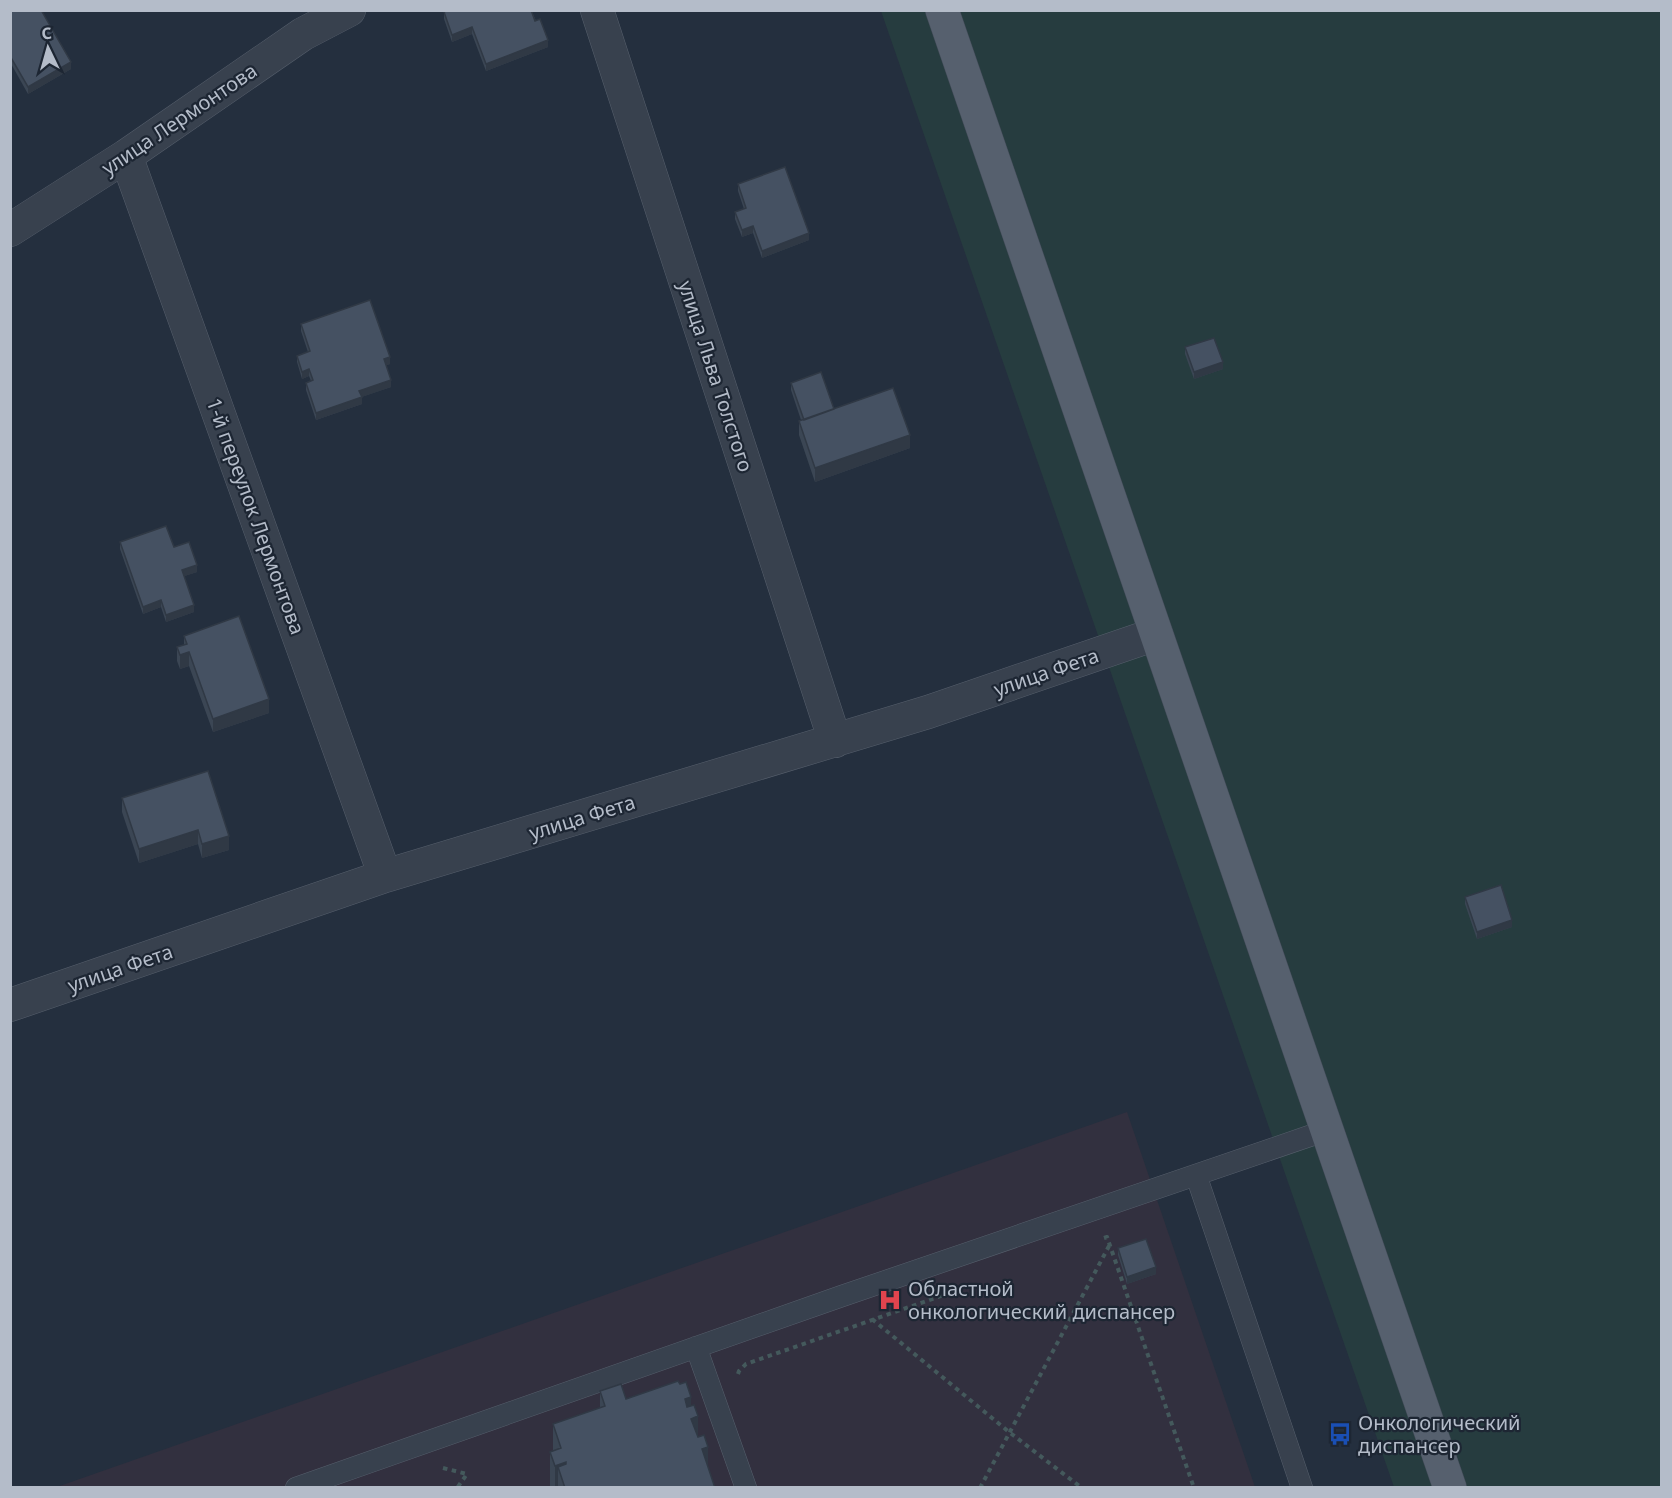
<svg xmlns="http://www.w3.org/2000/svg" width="1672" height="1498" font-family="'Noto Sans',sans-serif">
  <rect width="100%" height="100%" fill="#242f3e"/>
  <path fill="#32303f" d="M1127 1112 1255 1487 54 1488Z"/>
  <path fill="#263c3f" d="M881 11H1661V1487H1394Z"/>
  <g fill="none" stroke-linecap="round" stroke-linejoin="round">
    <g stroke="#565f6c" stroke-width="22">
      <path id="lane" d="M1196 1175 1302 1488
        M696 1347 746 1488
        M296 1488 842 1296 1327 1130"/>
    </g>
    <g stroke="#565f6c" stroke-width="34">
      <path id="street" d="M597 10 835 741
        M126 156 385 876
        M10 230 126 156 303 34 349 10
        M10 1005 385 876 928 712 1156 634"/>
    </g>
    <g stroke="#414a57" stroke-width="34">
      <path id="primary" d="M942 10 1450 1488"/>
    </g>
    <path stroke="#44595c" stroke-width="4" stroke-dasharray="4.5 4.5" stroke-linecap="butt" d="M1104 1238 1107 1237 1194 1488
      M872 1319 1009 1432 1082 1488
      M738 1374 739 1371 746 1364 958 1290
      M443 1468 467 1474 457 1488
      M980 1488 1109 1246"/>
    <use href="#lane" stroke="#38414e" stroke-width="21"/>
    <use href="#street" stroke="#38414e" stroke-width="33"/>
    <use href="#primary" stroke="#56606e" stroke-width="33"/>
  </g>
  <path fill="#3b4654" d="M10 10 71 69 28 94 10 62Z
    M535 10 532 12 548 47 486 71 472 34 452 42 444 19V12Z
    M738 184 809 240 762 258 753 233 742 237 735 219V212L744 209 738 191Z
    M301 324 390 364 386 365 391 387 361 397 362 404 316 420 306 390V383L311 381 309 376 302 379 297 362V356L308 352 301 331Z
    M1185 347 1223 369 1194 379 1185 354Z
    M791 383 834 409 910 448 815 482 799 435V421L801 420 791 390Z
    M120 542 174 547 197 572 184 576 194 612 166 622 161 607 143 614 120 549Z
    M184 636 269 713 213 732 189 666 180 669 177 661V647L184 645Z
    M208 771 229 850 202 858 198 844 139 863 122 812V798Z
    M1465 897 1512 927 1477 939 1465 904Z
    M1118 1248 1156 1274 1127 1284 1118 1255Z
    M600 1391 626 1399 691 1406 698 1437 715 1488H550V1452L553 1451V1424L600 1408Z"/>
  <path fill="#303945" d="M472 27V34L452 42V35Z
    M548 40V47L486 71V64Z
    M71 62V69L28 94V87Z
    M753 226V233L742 237V230Z
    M809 233V240L762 258V251Z
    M390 357V364L384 366V359Z
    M1223 362V369L1194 379V372Z
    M309 369V376L302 379V372Z
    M391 380V387L359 398V391Z
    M362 397V404L316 420V413Z
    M910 435V448L815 482V468Z
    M197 565V572L182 577V570Z
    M161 600V607L143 614V607Z
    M194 605V612L166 622V615Z
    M189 652V666L180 669V655Z
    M269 699V713L213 732V719Z
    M198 830V844L139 863V849Z
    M229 836V850L202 858V844Z
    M1512 920V927L1477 939V932Z
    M1156 1267V1274L1127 1284V1277Z
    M691 1397V1445L685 1399Z
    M698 1416V1464L691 1419Z
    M708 1447V1488L702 1449Z
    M566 1462V1488L558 1467V1488H555V1466Z"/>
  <path fill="#455162" stroke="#303945" stroke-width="1.5" d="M10 10H41L71 62 28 87 10 56Z
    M448 10H531L535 21 540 19 548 40 486 64 472 27 452 35 444 12Z
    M785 167 809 233 762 251 753 226 742 230 735 212 746 208 738 184Z
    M370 300 390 357 384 359 391 380 359 391 362 397 316 413 306 383 313 380 309 369 302 372 297 356 310 351 301 324Z
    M1214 338 1223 362 1194 372 1185 347Z
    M821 372 834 409 804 420 791 383Z
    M893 388 910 435 815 468 799 421Z
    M166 526 174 547 189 542 197 565 182 570 194 605 166 615 161 600 143 607 120 542Z
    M239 616 269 699 213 719 189 652 180 655 177 647 187 644 184 636Z
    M208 771 229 836 202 844 198 830 139 849 122 798Z
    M1501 885 1512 920 1477 932 1465 897Z
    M1146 1239 1156 1267 1127 1277 1118 1248Z
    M678 1381 680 1384 686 1382 691 1397 685 1399 687 1407 694 1405 698 1416 691 1419 698 1437 704 1435 708 1447 702 1449 715 1488H565L558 1467 566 1464V1462L555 1466 550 1452 561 1448 553 1424 605 1406 600 1391 621 1384 626 1399Z"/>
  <defs>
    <g id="hospital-bare" transform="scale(1.8)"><path d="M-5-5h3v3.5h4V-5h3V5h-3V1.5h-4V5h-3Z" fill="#e0444e" stroke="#1d2633" stroke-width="2.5" paint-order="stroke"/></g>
    <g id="bus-bare" transform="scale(1.8)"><path d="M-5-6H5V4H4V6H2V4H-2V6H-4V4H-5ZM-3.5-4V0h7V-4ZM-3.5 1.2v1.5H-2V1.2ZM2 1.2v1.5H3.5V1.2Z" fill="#1a4fb4" stroke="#1d2633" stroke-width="2.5" paint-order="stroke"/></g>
  </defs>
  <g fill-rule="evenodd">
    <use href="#hospital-bare" x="890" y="1300"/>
    <use href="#bus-bare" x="1340" y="1434"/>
  </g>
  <g text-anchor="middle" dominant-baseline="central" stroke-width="4.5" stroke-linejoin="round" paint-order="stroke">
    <g font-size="20" fill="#b4bcc9" stroke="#1d2633">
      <text transform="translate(179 119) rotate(-34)">улица Лермонтова</text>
      <text transform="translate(716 376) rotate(72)">улица Льва Толстого</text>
      <text transform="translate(256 516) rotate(70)">1-й переулок Лермонтова</text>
      <text transform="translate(1046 672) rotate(-19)">улица Фета</text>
      <text transform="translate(582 817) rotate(-17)">улица Фета</text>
      <text transform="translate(120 968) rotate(-19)">улица Фета</text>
    </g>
    <g font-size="20" fill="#b4bcc9" stroke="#1d2633" text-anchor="start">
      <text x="908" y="1288">Областной<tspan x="908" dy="23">онкологический диспансер</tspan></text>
      <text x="1358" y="1422">Онкологический<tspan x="1358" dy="23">диспансер</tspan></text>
    </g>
  </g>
  <rect width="1672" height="1498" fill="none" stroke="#b4bcc9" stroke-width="24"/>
  <g transform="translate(48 48) rotate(355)" stroke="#1d2633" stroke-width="4.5" paint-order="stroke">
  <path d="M0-4.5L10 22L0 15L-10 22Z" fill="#b4bcc9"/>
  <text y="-9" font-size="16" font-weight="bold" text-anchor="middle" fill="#b4bcc9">С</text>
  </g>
</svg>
